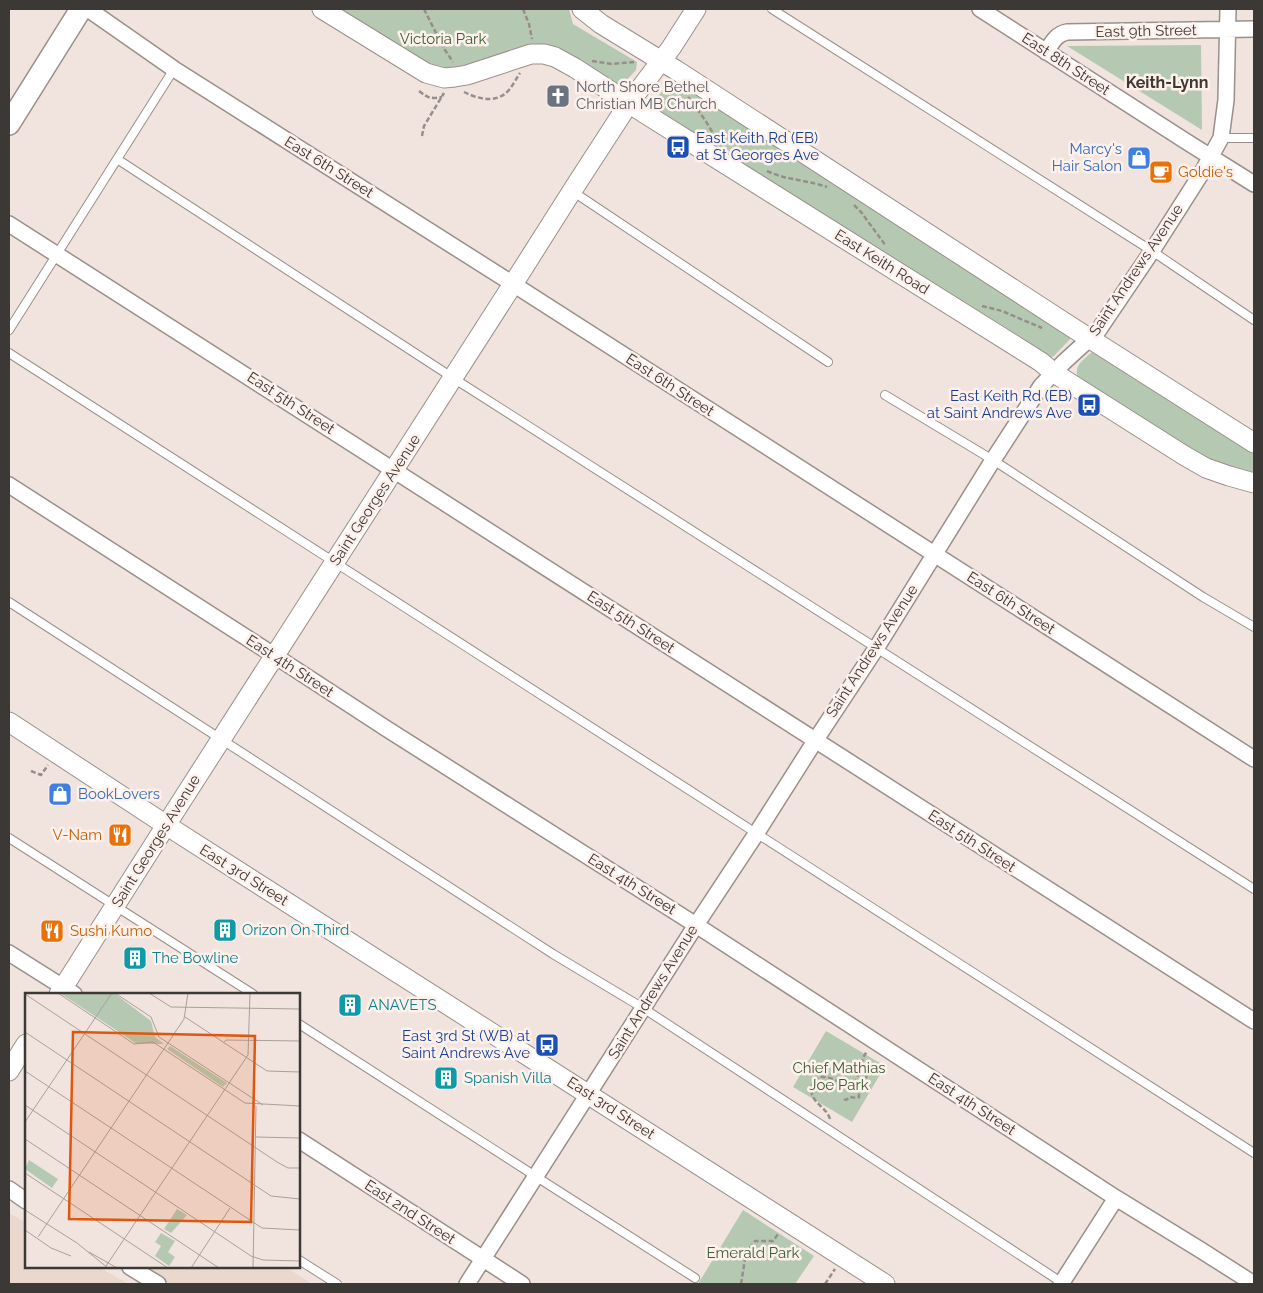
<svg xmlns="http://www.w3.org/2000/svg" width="1263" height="1293" font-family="Raleway,sans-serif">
  <rect width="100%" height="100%" fill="#f1e4df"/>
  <path fill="#ead7ce" d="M9 1213 26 1223V1267H99L128 1284H9Z
    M146 1267H286L312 1284H136Z"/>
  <path fill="#b5c9b2" d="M337 9H569L573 24 637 62 636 70 624 83H620L613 86 562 54 496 60 446 71 429 68Z
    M1201 45 1202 130 1067 46Z
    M677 80 1075 334 1054 356 1048 358 656 111 659 108 656 104C657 97 663 86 671 88Z
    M1092 352H1100L1254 450V477L1213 464 1078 381C1074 365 1080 363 1092 352Z
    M826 1031 885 1066 852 1122 793 1087Z
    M743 1210 814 1256 795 1284H698Z"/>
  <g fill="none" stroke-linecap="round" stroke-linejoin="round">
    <g stroke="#9a8f8a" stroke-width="10">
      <path id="service" d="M772 9 1152 251 1254 320
        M1221 138H1254
        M117 159 464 385 1254 889
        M572 191 828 362
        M9 330 174 69
        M9 353 1254 1153
        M885 395 993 460 1203 597 1254 627
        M9 602 553 954 643 1008 1064 1284
        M9 838 253 994
        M299 1024 546 1183 695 1278
        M299 1260 337 1284"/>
    </g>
    <g stroke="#9a8f8a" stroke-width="18">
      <path id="minor" d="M88 9 174 69 513 284 1254 759
        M980 9 1187 142 1254 184
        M1046 52C1052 43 1056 34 1067 32L1254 29
        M9 224 1254 1021
        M9 485 275 656 387 729 696 925 1116 1198 1199 1249 1254 1284
        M9 953 74 994
        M299 1140 522 1284
        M9 1189 26 1201
        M130 1267 158 1284
        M467 1284 696 925 756 834 815 741 877 647 993 460 1041 386 1064 362 1098 331 1152 251 1201 174 1221 138 1226 100 1228 9
        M1061 1284 1116 1198"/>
    </g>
    <g stroke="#9a8f8a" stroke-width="21">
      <path id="tertiary" d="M322 9 426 73 444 78 455 77 467 75 531 54H544L555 57 575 68 644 113 1041 362 1054 373 1185 456 1206 468 1229 476 1254 483
        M582 9 601 24 676 70 1070 326 1254 443
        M9 722 166 825 885 1284
        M59 994 177 808 522 270 572 191 629 103 671 48 696 9
        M9 1071 26 1044"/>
    </g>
    <g stroke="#9a8f8a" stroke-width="24">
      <path id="secondary" d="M9 124 81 9"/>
    </g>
    <path stroke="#978e8b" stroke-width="2.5" stroke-dasharray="5 2.5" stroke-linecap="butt" d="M424 9 443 47 453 62
      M523 9 529 24 532 39
      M592 61 612 64 634 62
      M419 91C428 98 430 99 442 97
      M464 92C478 99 497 104 509 90 513 85 516 79 520 73
      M688 97 705 120 716 138 723 142
      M422 136 424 126 444 93
      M767 171C786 180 807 180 827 187
      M854 205 861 212 886 246
      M982 306 1002 311 1042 328
      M31 771 41 775 48 765
      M844 1099 846 1100 850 1097 856 1098 859 1097V1093L856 1081 859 1072 858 1071 855 1070
      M830 1119C827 1109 817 1105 813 1097 811 1093 811 1089 812 1085 819 1067 841 1084 851 1088 859 1089 868 1084 866 1074 866 1070 862 1067 862 1062 862 1058 865 1055 867 1051
      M741 1284 746 1253 755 1241H773L778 1234
      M825 1284 835 1269"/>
    <use href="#service" stroke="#fff" stroke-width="8"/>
    <use href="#minor" stroke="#fff" stroke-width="15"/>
    <use href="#tertiary" stroke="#fff" stroke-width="19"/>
    <use href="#secondary" stroke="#fff" stroke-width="21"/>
  </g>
  <defs>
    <g id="church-square" transform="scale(1.25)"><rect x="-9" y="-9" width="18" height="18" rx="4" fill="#6b7280" stroke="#fef1ec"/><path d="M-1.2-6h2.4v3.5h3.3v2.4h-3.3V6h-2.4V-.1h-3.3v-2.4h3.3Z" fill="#fff"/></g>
    <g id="bus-square" transform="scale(1.25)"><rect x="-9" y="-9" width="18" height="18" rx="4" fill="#1a4fb4" stroke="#fef1ec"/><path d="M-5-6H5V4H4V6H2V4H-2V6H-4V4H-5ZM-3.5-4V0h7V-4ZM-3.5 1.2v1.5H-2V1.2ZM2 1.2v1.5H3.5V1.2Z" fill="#fff"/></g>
    <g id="shop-square" transform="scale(1.25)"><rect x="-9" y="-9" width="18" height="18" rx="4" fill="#3f7fe0" stroke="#fef1ec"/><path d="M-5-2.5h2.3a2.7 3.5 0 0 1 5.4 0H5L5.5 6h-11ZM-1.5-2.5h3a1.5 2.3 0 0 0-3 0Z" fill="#fff"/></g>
    <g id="cafe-square" transform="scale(1.25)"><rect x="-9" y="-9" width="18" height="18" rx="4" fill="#e8710a" stroke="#fef1ec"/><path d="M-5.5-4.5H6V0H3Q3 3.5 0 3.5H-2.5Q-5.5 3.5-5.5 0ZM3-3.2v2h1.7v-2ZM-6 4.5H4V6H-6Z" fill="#fff"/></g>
    <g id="restaurant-square" transform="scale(1.25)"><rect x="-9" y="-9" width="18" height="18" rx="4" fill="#e8710a" stroke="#fef1ec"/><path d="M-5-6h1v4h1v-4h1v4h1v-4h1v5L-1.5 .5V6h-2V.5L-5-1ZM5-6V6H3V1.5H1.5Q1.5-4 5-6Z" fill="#fff"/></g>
    <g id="building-square" transform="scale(1.25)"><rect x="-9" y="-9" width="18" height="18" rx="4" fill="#0f9aa8" stroke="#fef1ec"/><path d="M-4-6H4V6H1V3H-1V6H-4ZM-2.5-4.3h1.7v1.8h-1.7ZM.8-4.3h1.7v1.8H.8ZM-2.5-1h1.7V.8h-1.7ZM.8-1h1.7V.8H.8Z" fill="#fff"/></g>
  </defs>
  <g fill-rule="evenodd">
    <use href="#church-square" x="558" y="96"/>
    <use href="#bus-square" x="678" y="147"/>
    <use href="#shop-square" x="1139" y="158"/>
    <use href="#cafe-square" x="1161" y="172"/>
    <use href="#bus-square" x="1089" y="405"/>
    <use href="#shop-square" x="60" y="794"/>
    <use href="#restaurant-square" x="120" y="835"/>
    <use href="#building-square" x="225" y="930"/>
    <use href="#restaurant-square" x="52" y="931"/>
    <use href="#building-square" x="135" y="958"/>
    <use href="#building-square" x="350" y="1005"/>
    <use href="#bus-square" x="547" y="1045"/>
    <use href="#building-square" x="446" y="1078"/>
  </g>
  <g text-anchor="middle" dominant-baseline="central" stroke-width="5" stroke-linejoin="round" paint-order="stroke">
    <g font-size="15" fill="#3c3836" stroke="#fef1ec">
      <text transform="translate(1146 31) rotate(-1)">East 9th Street</text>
      <text transform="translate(1066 64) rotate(33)">East 8th Street</text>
      <text transform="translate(329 167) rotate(32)">East 6th Street</text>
      <text transform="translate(882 262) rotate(32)">East Keith Road</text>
      <text transform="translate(1136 270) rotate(-56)">Saint Andrews Avenue</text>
      <text transform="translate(670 385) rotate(33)">East 6th Street</text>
      <text transform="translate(291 403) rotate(33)">East 5th Street</text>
      <text transform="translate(375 500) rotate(-57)">Saint Georges Avenue</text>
      <text transform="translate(1011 603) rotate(33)">East 6th Street</text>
      <text transform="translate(631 622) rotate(33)">East 5th Street</text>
      <text transform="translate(872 651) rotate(-57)">Saint Andrews Avenue</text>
      <text transform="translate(290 666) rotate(33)">East 4th Street</text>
      <text transform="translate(156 841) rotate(-58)">Saint Georges Avenue</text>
      <text transform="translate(972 841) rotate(33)">East 5th Street</text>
      <text transform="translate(244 875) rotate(32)">East 3rd Street</text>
      <text transform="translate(632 884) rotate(32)">East 4th Street</text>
      <text transform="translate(653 992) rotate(-58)">Saint Andrews Avenue</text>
      <text transform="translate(972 1104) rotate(33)">East 4th Street</text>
      <text transform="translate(611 1108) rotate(33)">East 3rd Street</text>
      <text transform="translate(410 1212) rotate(33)">East 2nd Street</text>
    </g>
    <g font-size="15" fill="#3b6035" stroke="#fef1ec">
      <text x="443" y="39">Victoria Park</text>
      <text x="839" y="1068">Chief Mathias<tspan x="839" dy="17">Joe Park</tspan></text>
      <text x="753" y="1253">Emerald Park</text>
    </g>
    <g font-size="15" fill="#5b616d" stroke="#fef1ec" text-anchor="start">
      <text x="576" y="87">North Shore Bethel<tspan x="576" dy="17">Christian MB Church</tspan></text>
    </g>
    <g font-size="15" fill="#164399" stroke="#fef1ec" text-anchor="end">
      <text x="696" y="138" text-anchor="start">East Keith Rd (EB)<tspan x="696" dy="17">at St Georges Ave</tspan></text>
      <text x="1072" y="396">East Keith Rd (EB)<tspan x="1072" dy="17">at Saint Andrews Ave</tspan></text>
      <text x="530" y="1036">East 3rd St (WB) at<tspan x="530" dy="17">Saint Andrews Ave</tspan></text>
    </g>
    <g font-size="15" fill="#366cbe" stroke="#fef1ec" text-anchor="end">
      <text x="1122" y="149">Marcy's<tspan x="1122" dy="17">Hair Salon</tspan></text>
      <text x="78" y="794" text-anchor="start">BookLovers</text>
    </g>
    <g font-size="15" fill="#c56008" stroke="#fef1ec" text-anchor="start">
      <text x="1178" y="172">Goldie's</text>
      <text x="102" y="835" text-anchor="end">V-Nam</text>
      <text x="70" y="931">Sushi Kumo</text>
    </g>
    <g font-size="15" fill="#0d838f" stroke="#fef1ec" text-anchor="start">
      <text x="242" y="930">Orizon On Third</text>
      <text x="152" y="958">The Bowline</text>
      <text x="368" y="1005">ANAVETS</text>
      <text x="464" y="1078">Spanish Villa</text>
    </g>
    <g font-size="16" font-weight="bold" fill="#413733" stroke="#fef1ec">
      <text x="1167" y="82">Keith-Lynn</text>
    </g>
  </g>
  <g transform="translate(25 993)">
    <rect width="275" height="275" fill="#f1e4df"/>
    <path d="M35 0H89L126 28 130 44 139 51H112ZM145 53 202 90 198 94 142 56ZM4 167 33 186 27 195 0 176ZM152 216 162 222 146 240 139 236ZM136 240 150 248 143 259 150 264 144 273 130 263 136 253 130 249Z" fill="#b5c9b2"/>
    <path fill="none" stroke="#a99f9b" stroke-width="1" d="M33 0 109 51 128 49 220 110 275 113M90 0 126 24 134 44 238 112M124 0 146 14 275 16M0 1 252 169 263 175H275M160 24 242 78 275 79M0 39 246 203 275 206M198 50 201 47 275 48M0 78 237 235 275 237M0 112 226 263 238 267 275 268M0 129 87 0M231 144 275 145M0 146 194 275M0 180 143 275M0 217 52 250 83 275M0 237 26 255 46 263M13 244 159 26 163 0M64 259 92 275M81 273 223 62 225 0M166 275 205 215M228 275 231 113"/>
    <path fill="#df570e" fill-opacity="0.15" stroke="#df570e" stroke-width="2.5" d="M48 39 230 43 226 229 44 226Z"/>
    <rect width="275" height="275" fill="none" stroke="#3c3836" stroke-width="2.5"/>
  </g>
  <rect width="1263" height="1293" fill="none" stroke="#3c3836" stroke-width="20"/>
</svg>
